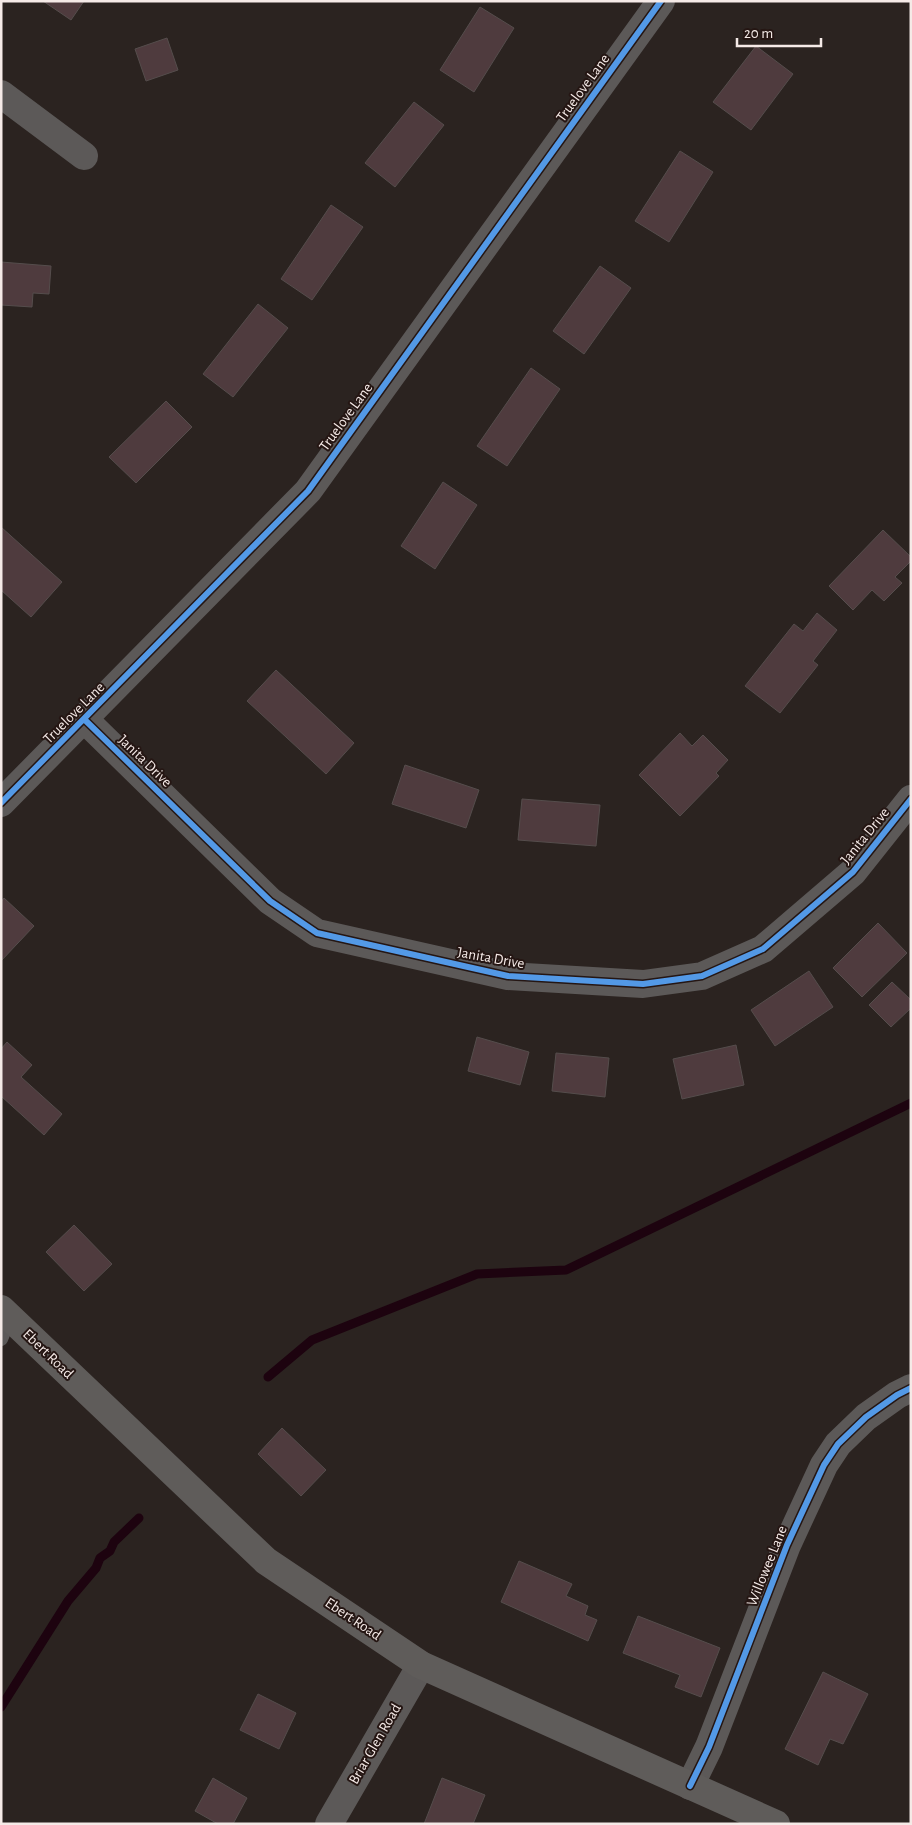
<svg xmlns="http://www.w3.org/2000/svg" width="912" height="1825" font-family="'Alegreya Sans',sans-serif">
  <rect width="100%" height="100%" fill="#2b2320"/>
  <g fill="none" stroke-linecap="round" stroke-linejoin="round">
    <path stroke="#1d030f" stroke-width="9" d="M268 1377 312 1340 477 1274 566 1270 911 1103
      M1 1707 68 1601 96 1568 100 1558 110 1551 114 1542 139 1518"/>
  </g>
  <path fill="#4f3b3e" stroke="#554d4c" d="M43 1H84L71 20Z
    M480 7 514 28 474 92 440 70Z
    M167 38 178 70 146 81 135 49Z
    M756 46 793 74 751 130 713 102Z
    M414 102 444 125 395 187 365 163Z
    M680 151 713 172 669 242 635 221Z
    M331 205 363 227 312 300 281 279Z
    M1 262 51 266 49 294 33 293 32 307 1 305Z
    M600 266 631 288 584 354 553 331Z
    M258 304 288 328 233 397 203 374Z
    M531 368 560 389 507 466 477 446Z
    M166 401 192 427 136 483 109 457Z
    M443 482 477 505 435 569 401 546Z
    M1 527 62 582 31 617 1 590Z
    M883 530 911 557V561L895 577 902 583 884 601 872 590 853 610 829 586Z
    M817 613 837 630 813 661 818 665 780 713 745 686 794 624 803 631Z
    M276 670 354 743 326 774 247 701Z
    M680 733 692 746 703 735 728 760 716 773 719 776 680 816 639 775Z
    M405 765 479 790 466 828 392 804Z
    M522 799 600 805 596 846 518 840Z
    M4 898 34 926 1 961V902Z
    M878 923 907 953 862 997 833 968Z
    M809 971 833 1007 775 1046 751 1010Z
    M892 982 911 1000V1008L891 1027 869 1005Z
    M477 1037 529 1052 520 1085 468 1071Z
    M7 1042 32 1065 21 1077 62 1114 44 1135 1 1096V1049Z
    M736 1045 744 1085 682 1099 673 1059Z
    M556 1053 609 1058 605 1097 552 1091Z
    M74 1225 112 1264 84 1291 46 1252Z
    M282 1428 326 1470 301 1496 258 1454Z
    M519 1561 572 1584 566 1596 588 1606 585 1615 597 1620 588 1641 501 1602Z
    M638 1616 720 1648 701 1697 675 1687 680 1675 623 1653Z
    M823 1672 868 1694 843 1744 830 1739 818 1765 785 1749Z
    M258 1694 296 1713 279 1749 240 1730Z
    M213 1778 247 1798 233 1824H218L195 1811Z
    M442 1778 485 1795 473 1824H424Z"/>
  <g fill="none" stroke-linecap="round" stroke-linejoin="round">
    <path stroke="#5c5958" stroke-width="14" d="M1 1339 10 1317"/>
    <path stroke="#5c5958" stroke-width="28" d="M1 94 84 156
      M85 720 270 901 317 933 508 976 643 984 702 976 763 949 853 872 911 799
      M1 803 308 491 661 1
      M690 1786 709 1747 787 1545 824 1465 838 1444 866 1417 897 1395 911 1388
      M329 1824 421 1665"/>
    <path stroke="#5f5c5a" stroke-width="28" d="M1 1309 266 1561 421 1665 776 1824"/>
    <g stroke="#251613" stroke-width="9">
      <path id="cycleway" d="M85 720 270 901 317 933 508 976 643 984 702 976 763 949 853 872 911 799
        M1 803 308 491 661 1
        M690 1786 709 1747 787 1545 824 1465 838 1444 866 1417 897 1395 911 1388"/>
    </g>
    <use href="#cycleway" stroke="#5399e6" stroke-width="6"/>
  </g>
  <g text-anchor="middle" dominant-baseline="central" stroke-width="4" stroke-linejoin="round" paint-order="stroke">
    <g font-size="15" fill="#f5eae7" stroke="#251613">
      <text transform="translate(583 88) rotate(-54)">Truelove Lane</text>
      <text transform="translate(346 417) rotate(-54)">Truelove Lane</text>
      <text transform="translate(74 713) rotate(-45)">Truelove Lane</text>
      <text transform="translate(145 761) rotate(44)">Janita Drive</text>
      <text transform="translate(865 836) rotate(-51)">Janita Drive</text>
      <text transform="translate(491 958) rotate(10)">Janita Drive</text>
      <text transform="translate(48 1354) rotate(44)">Ebert Road</text>
      <text transform="translate(767 1566) rotate(-68)">Willowee Lane</text>
      <text transform="translate(353 1619) rotate(34)">Ebert Road</text>
      <text transform="translate(375 1744) rotate(-60)">Briar Glen Road</text>
    </g>
  </g>
  <rect width="912" height="1825" fill="none" stroke="#f5eae7" stroke-width="5"/>
  <path d="M737 38v8h84v-8" fill="none" stroke="#f5eae7" stroke-width="2.5"/>
  <text x="744" y="38" font-size="15" fill="#f5eae7" stroke="#251613" stroke-width="4" paint-order="stroke">20 m</text>
</svg>
